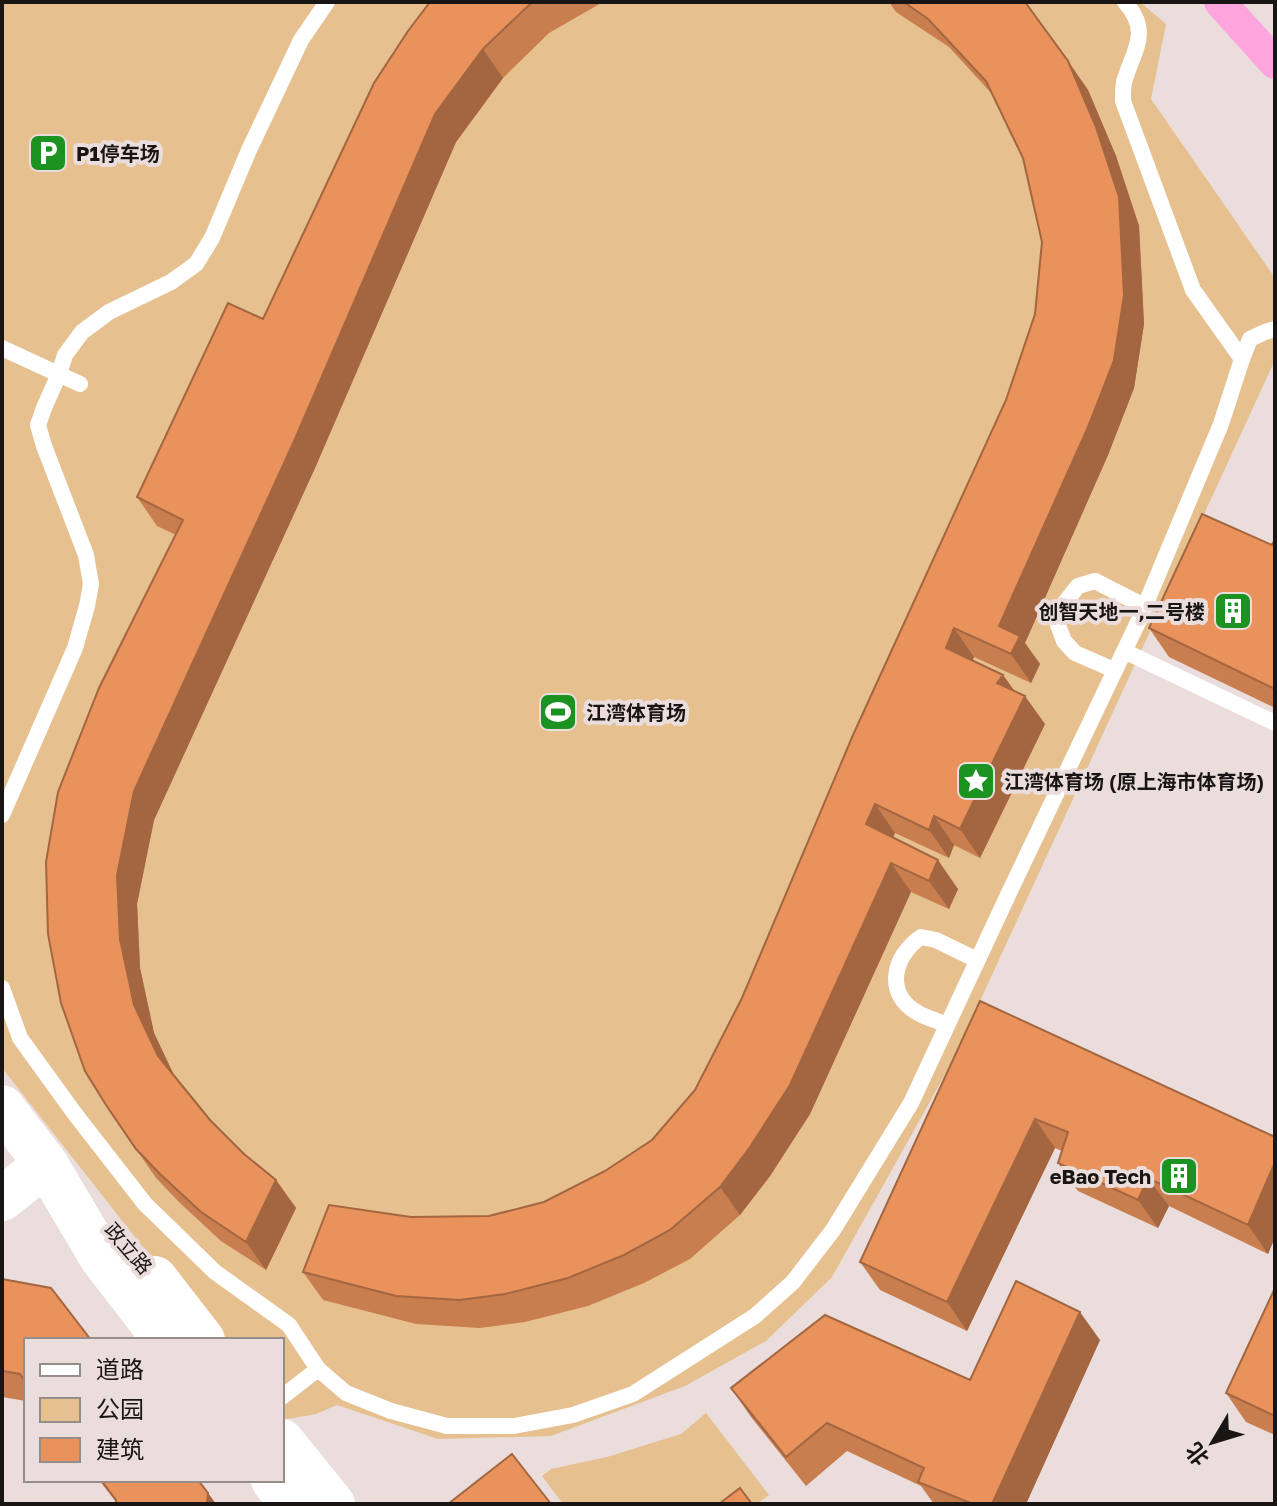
<svg xmlns="http://www.w3.org/2000/svg" width="1277" height="1506" font-family="'Golos Text','Noto Sans SC',sans-serif">
  <rect width="100%" height="100%" fill="#eadddb"/>
  <path fill="#e6c08f" d="M2 2H1140L1166 24 1151 99 1275 278V360L951 1064 832 1277 766 1341 685 1386 551 1436 438 1439 337 1405 316 1414 282 1420V1340H216L2 1068Z
    M706 1413 769 1495 757 1504H563L542 1476 551 1469 607 1457 681 1434Z"/>
  <g fill="none" stroke-linecap="round" stroke-linejoin="round">
    <path stroke="#fea5dd" stroke-width="32" d="M1220 2 1275 63"/>
    <path stroke="#fff" stroke-width="16" d="M1125 2C1152 33 1133 50 1124 82 1123 88 1123 95 1123 101L1193 290 1242 359
      M2 348 80 384
      M1124 651 1275 723
      M1114 670 1075 653 1064 641 1058 625 1063 605 1078 586 1095 581 1144 606
      M2 815 75 648 87 606 91 584 86 555 44 446 38 425 44 408 59 374 65 355 82 332 109 312 171 282 196 264 212 238 249 150 301 40 327 2
      M2 988 20 1038 75 1114 145 1204 215 1272 289 1325 318 1369 346 1393 391 1411 447 1426H514L573 1415 633 1394 755 1316 793 1282 833 1230 911 1103 1008 895 1139 620 1221 424 1242 359 1250 339 1265 332 1275 329
      M947 1025C938 1021 927 1018 918 1013 884 994 893 956 921 937L936 940 977 960
      M282 1397 318 1369"/>
    <path stroke="#fff" stroke-width="44" d="M2 1107 46 1164 101 1257 165 1340
      M2 1199 46 1164
      M155 1278 203 1340
      M282 1441 333 1504
      M273 1480 291 1504"/>
  </g>
  <path fill="#c87e4f" d="M430 2H603L549 33 503 78 456 142 315 468 154 820 137 904 140 968 154 1033 174 1075 210 1120 244 1154 276 1180 296 1208 266 1270 221 1241 180 1203 156 1178 106 1105 176 535 157 526 137 497 263 319Z
    M889 2H1025L1088 90 1116 156 1139 226 1144 324 1134 388 1108 455 1025 643 1040 664 1031 683 974 657 972 660 1003 675 1014 690 1045 724 980 858 954 845 949 858 895 833 893 837 958 889 949 909 911 892 810 1114 770 1176 740 1215 690 1259 644 1283 588 1306 525 1322 480 1328 416 1324 323 1300 303 1272 411 1217 489 1216 544 1202 605 1171 652 1140 695 1090 742 998 1006 400 1035 314 1042 242 1023 158 993 95 949 47 896 12Z
    M1275 539V708L1169 657 1149 628 1272 545Z
    M980 1001 1275 1137V1237L1268 1254 1169 1206 1158 1228 1078 1191 1058 1163 1062 1151 1055 1148 967 1331 880 1290 860 1262Z
    M2 1279 26 1340V1401L2 1397Z
    M1275 1288V1435L1246 1422 1226 1393Z
    M1100 1340 1026 1504H934L921 1486 847 1451 806 1486 751 1417 731 1388 970 1380Z
    M99 1480H198L216 1504H116V1502Z"/>
  <path fill="#a36640" d="M483 49 503 78 456 142 315 468 154 820 137 904 140 968 154 1033 178 1084 158 1056 134 1005 120 939 117 875 134 791 435 114Z
    M1068 61 1088 90 1116 156 1139 226 1144 324 1134 388 1108 455 1025 643 1040 664 1031 683 1011 654 999 626Z
    M954 628 974 657 966 677 946 648Z
    M1003 675 1022 702 1025 696 1045 724 980 858 960 829 997 683Z
    M875 804 895 833 886 852 866 824Z
    M934 816 954 845 949 858 929 830Z
    M938 860 958 889 949 909 929 881Z
    M891 863 911 892 810 1114 770 1176 740 1215 720 1187Z
    M1035 1119 1055 1148 967 1331 947 1302Z
    M1275 1162V1237L1268 1254 1248 1225Z
    M1148 1178 1169 1206 1158 1228 1138 1200Z
    M276 1180 296 1208 266 1270 246 1242Z
    M1080 1312 1100 1340 1026 1504H992Z
    M208 1493 216 1504H207Z"/>
  <path fill="#e9925c" stroke="#a36640" stroke-width="2" d="M430 2H534L529 5 483 49 435 114 295 439 134 791 117 875 120 939 134 1005 158 1056 210 1120 244 1154 276 1180 246 1242 201 1212 160 1174 136 1149 106 1105 85 1071 61 1003 48 934 46 862 58 792 99 688 183 520 137 497 228 303 263 319 374 83 408 31Z
    M904 2H1025L1068 61 1096 127 1119 197 1124 295 1114 360 1088 427 999 626 1020 636 1011 654 954 628 946 648 1003 675 997 683 1025 696 960 829 934 816 929 830 875 804 866 824 938 860 929 881 891 863 790 1085 750 1147 720 1187 670 1230 624 1255 568 1278 505 1294 460 1300 396 1296 303 1272 329 1205 411 1217 489 1216 544 1202 605 1171 652 1140 695 1090 742 998 853 735 1006 400 1035 314 1042 242 1023 158 986 81 928 19Z
    M1202 514 1272 545 1275 539V689L1149 628Z
    M980 1001 1275 1137V1162L1248 1225 1148 1178 1138 1200 1058 1163 1068 1132 1035 1119 947 1302 860 1262Z
    M2 1279 51 1288 91 1340H26V1383L20 1374 2 1371Z
    M1016 1281 1080 1312 992 1504H973L918 1482 924 1468 827 1423 786 1457 731 1388 825 1315 970 1380Z
    M1275 1288V1416L1226 1393Z
    M512 1454 551 1504H448Z
    M101 1480H198L208 1493 207 1504H116V1500Z
    M740 1488 752 1504H719Z"/>
  <defs>
    <g id="parking-square" transform="scale(2)"><rect x="-9" y="-9" width="18" height="18" rx="4" fill="#1c9321" stroke="#eadddb"/><path d="M-3.5-5.5H1a3.5 3.5 0 0 1 0 7H-1V5.5H-3.5ZM-1-3.4V-.6H.8a1.4 1.4 0 0 0 0-2.8Z" fill="#fff"/></g>
    <g id="building-square" transform="scale(2)"><rect x="-9" y="-9" width="18" height="18" rx="4" fill="#1c9321" stroke="#eadddb"/><path d="M-4-6H4V6H1V3H-1V6H-4ZM-2.5-4.3h1.7v1.8h-1.7ZM.8-4.3h1.7v1.8H.8ZM-2.5-1h1.7V.8h-1.7ZM.8-1h1.7V.8H.8Z" fill="#fff"/></g>
    <g id="stadium-square" transform="scale(2)"><rect x="-9" y="-9" width="18" height="18" rx="4" fill="#1c9321" stroke="#eadddb"/><path d="M0-5a6.5 5 0 1 0 0 10a6.5 5 0 1 0 0-10ZM-3.5-1.8h7v3.6h-7Z" fill="#fff"/></g>
    <g id="sight-square" transform="scale(2)"><rect x="-9" y="-9" width="18" height="18" rx="4" fill="#1c9321" stroke="#eadddb"/><path d="M0-6L1.8-2.2L6-1.7L2.9 1.2L3.7 5.4L0 3.3L-3.7 5.4L-2.9 1.2L-6-1.7L-1.8-2.2Z" fill="#fff"/></g>
  </defs>
  <g fill-rule="evenodd">
    <use href="#parking-square" x="48" y="153"/>
    <use href="#building-square" x="1233" y="611"/>
    <use href="#stadium-square" x="558" y="712"/>
    <use href="#sight-square" x="976" y="781"/>
    <use href="#building-square" x="1179" y="1176"/>
  </g>
  <g text-anchor="middle" dominant-baseline="central" stroke-width="8" stroke-linejoin="round" paint-order="stroke">
    <g font-size="20" font-weight="bold" fill="#191514" stroke="#eadddb" text-anchor="start">
      <text x="76" y="153">P1停车场</text>
      <text x="1205" y="611" text-anchor="end">创智天地一,二号楼</text>
      <text x="586" y="712">江湾体育场</text>
      <text x="1004" y="781">江湾体育场 (原上海市体育场)</text>
      <text x="1151" y="1176" text-anchor="end">eBao Tech</text>
    </g>
    <g font-size="20" fill="#191514" stroke="#eadddb">
      <text transform="translate(129 1248) rotate(49)">政立路</text>
    </g>
  </g>
  <rect width="1277" height="1506" fill="none" stroke="#191514" stroke-width="8"/>
  <rect x="24" y="1338" width="260" height="144" fill="#eadddb" stroke="#968d8b" stroke-width="2"/>
  <rect x="40" y="1364" width="40" height="12" fill="#ffffff" stroke="#968d8b" stroke-width="2"/>
  <text x="96" y="1378" font-size="24" fill="#191514">道路</text>
  <rect x="40" y="1398" width="40" height="24" fill="#e6c08f" stroke="#968d8b" stroke-width="2"/>
  <text x="96" y="1418" font-size="24" fill="#191514">公园</text>
  <rect x="40" y="1438" width="40" height="24" fill="#e9925c" stroke="#968d8b" stroke-width="2"/>
  <text x="96" y="1458" font-size="24" fill="#191514">建筑</text>
  <g transform="translate(1213 1442) rotate(232)" stroke="#eadddb" stroke-width="6" paint-order="stroke">
  <path d="M0-6L14 30L0 20L-14 30Z" fill="#191514"/>
  <text y="-12" font-size="22" font-weight="bold" text-anchor="middle" fill="#191514">北</text>
  </g>
</svg>
